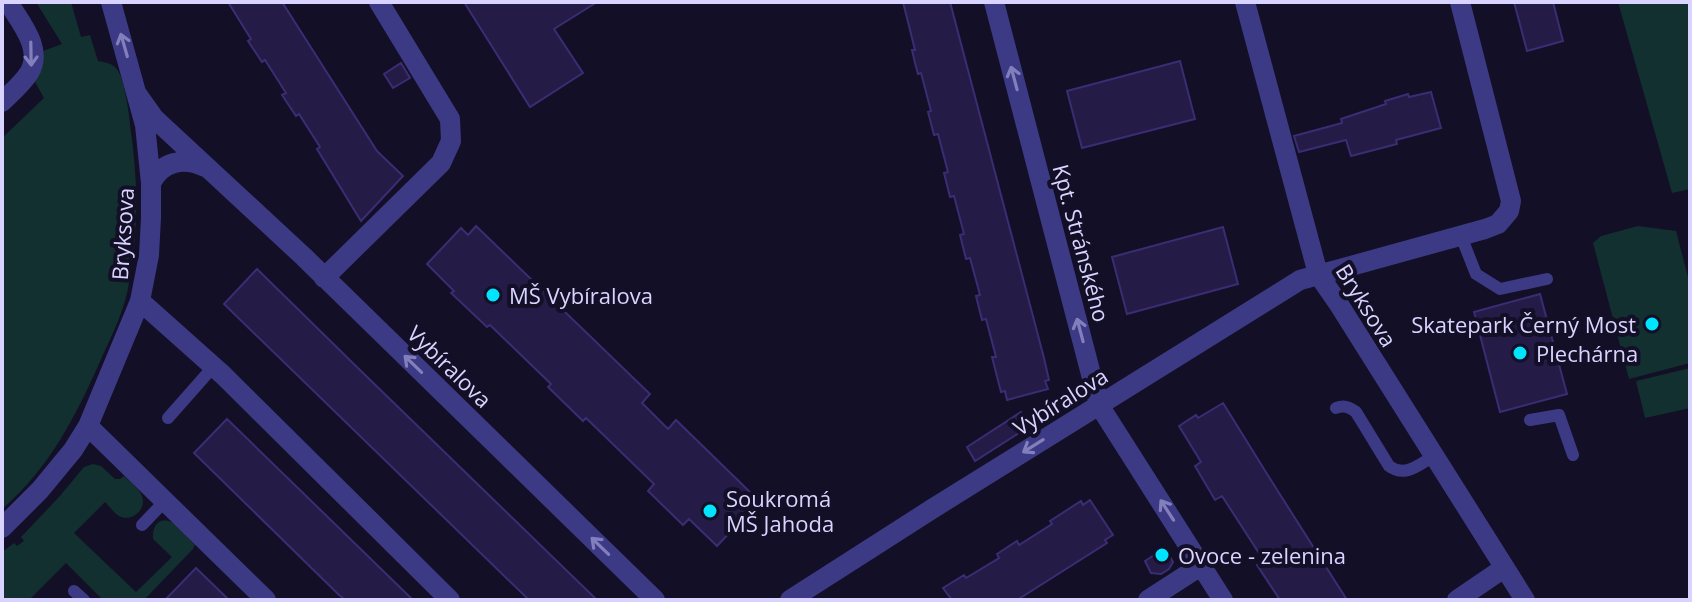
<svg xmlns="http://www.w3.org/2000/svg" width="1692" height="602" font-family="'Open Sans',sans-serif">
  <rect width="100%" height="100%" fill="#130f26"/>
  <path fill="#12302f" d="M36 2H71L81 37 90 35 98 61C103 62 111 63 115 67 124 74 129 113 130 125 138 178 139 230 129 283 125 309 113 333 102 357 77 414 50 468 2 509V138L44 98 35 82 42 68 43 51 62 44Z
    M1618 2H1690V189L1672 193Z
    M1638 226 1676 231 1690 285V363L1629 379 1593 243 1601 236Z
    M1690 368V408L1645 418 1636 381Z
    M93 464 101 466 115 479H120L124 476C130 482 139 488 142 496 147 509 132 523 119 516 114 513 109 506 105 502L74 533 136 592 172 557 153 539C152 530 156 518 168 521 175 522 189 539 195 545L193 549 144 600H103L66 563 29 600H2V552L14 543 17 546 24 541 21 537 59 497 84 467Z"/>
  <path fill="#241b47" stroke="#3b2d73" stroke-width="2" d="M228 2H282L377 151 403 176 361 221 317 149 320 147 299 114 296 116 282 95 286 93 265 60 262 62 248 41 251 39Z
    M464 2H597L554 29 583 73 530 107Z
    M903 2H950L1044 358 1049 380 1045 381 1048 389 1007 400 1005 391 1001 392 992 357H996L986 319 982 320 976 296 980 295 970 258 966 259 960 235 964 234 954 196 950 197 944 173 948 172 938 134 934 135 928 112 931 111 921 73 918 74 915 63 912 50H915Z
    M1514 2H1553L1563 41 1527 51Z
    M1180 61 1195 119 1082 148 1067 91Z
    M401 63 410 78 393 88 384 74Z
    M1431 92 1441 128 1396 140 1397 144 1351 156 1346 140 1299 152 1294 136 1342 123 1341 119 1386 104 1385 101 1408 94 1409 97Z
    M476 226 650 394 642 403 668 429 676 420 753 495 744 503 751 510 717 546 689 519 683 525 648 491 654 484 586 418 583 421 548 387 551 384 490 325 487 327 451 293 454 291 427 264 461 228 468 235Z
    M1223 227 1238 284 1127 314 1112 257Z
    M257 269 362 372 597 600H529L224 304Z
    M1540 294 1567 394 1500 412 1474 312Z
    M1223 403 1274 485 1347 600H1280L1257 565 1264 561 1222 496 1215 500 1195 466 1201 462 1179 426 1196 415 1198 418Z
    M1021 412 1030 426 975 461 967 447Z
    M227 419 413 600H345L338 594 194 453Z
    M1090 500 1113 535 1105 540 1107 543 1017 600H952L943 588 964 575 966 578 999 558 997 554 1017 541 1019 545 1052 524 1050 521 1081 501 1083 505Z
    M1165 548 1173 562 1169 569 1161 574 1151 573 1145 561Z
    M196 568 229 600H165Z"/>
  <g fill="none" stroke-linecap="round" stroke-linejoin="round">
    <path stroke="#3d3a85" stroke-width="12" d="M1461 236 1476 274 1500 289 1547 279
      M1336 408C1344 405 1349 407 1356 412L1389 466C1405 478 1418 465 1434 456
      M168 418 214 366
      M1530 420 1559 415 1573 455
      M142 525 165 501
      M74 591 84 600"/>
    <path stroke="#3d3a85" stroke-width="20" d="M994 2 1099 405 1223 600
      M1245 2 1318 274 1338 303 1525 600
      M137 94 154 118 304 257 655 600
      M2 102C11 93 22 84 29 73 44 49 20 22 8 2
      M151 183C162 161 184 157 205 167
      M324 278 441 163 451 141 450 119 379 2
      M140 301 223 375 450 600
      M88 426 266 600
      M2 528 40 490 73 450 88 426 140 301 149 255 151 218V183L145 125 111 2
      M790 600 932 509 1300 280 1485 229 1498 224 1509 211 1511 201 1460 2
      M1148 600 1202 565
      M1457 600 1504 568"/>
  </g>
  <defs><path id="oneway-shaft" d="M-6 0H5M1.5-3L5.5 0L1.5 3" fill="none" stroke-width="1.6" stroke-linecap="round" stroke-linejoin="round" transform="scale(2)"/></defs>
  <g stroke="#837fbc">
    <use href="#oneway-shaft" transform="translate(124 45) rotate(-106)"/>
    <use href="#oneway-shaft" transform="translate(31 54) rotate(89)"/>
    <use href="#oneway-shaft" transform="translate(1014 78) rotate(-105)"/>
    <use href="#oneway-shaft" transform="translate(1080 330) rotate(-105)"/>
    <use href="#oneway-shaft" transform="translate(413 364) rotate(-136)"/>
    <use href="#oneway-shaft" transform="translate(1033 446) rotate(148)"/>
    <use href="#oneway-shaft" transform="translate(1167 510) rotate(-123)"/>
    <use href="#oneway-shaft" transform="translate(600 546) rotate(-136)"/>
  </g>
  <g fill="#00e5ff" stroke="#130f26" stroke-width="3">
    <circle cx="493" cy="295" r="8"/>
    <circle cx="1652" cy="324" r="8"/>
    <circle cx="1520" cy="353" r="8"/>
    <circle cx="710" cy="511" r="8"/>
    <circle cx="1162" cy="555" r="8"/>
  </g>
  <g text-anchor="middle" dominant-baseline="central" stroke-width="8" stroke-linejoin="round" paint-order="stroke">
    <g font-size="22" fill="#d9d4ff" stroke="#130f26">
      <text transform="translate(122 234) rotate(-86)">Bryksova</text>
      <text transform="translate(1082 243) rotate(75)">Kpt. Stránského</text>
      <text transform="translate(1367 305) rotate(58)">Bryksova</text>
      <text transform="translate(450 366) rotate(44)">Vybíralova</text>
      <text transform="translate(1060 401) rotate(-32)">Vybíralova</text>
    </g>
    <g font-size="22" fill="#d9d4ff" stroke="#130f26" text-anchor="start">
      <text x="509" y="295">MŠ Vybíralova</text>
      <text x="1636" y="324" text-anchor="end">Skatepark Černý Most</text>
      <text x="1536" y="353">Plechárna</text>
      <text x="726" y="498">Soukromá<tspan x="726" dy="25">MŠ Jahoda</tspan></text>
      <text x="1178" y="555">Ovoce - zelenina</text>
    </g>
  </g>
  <rect width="1692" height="602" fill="none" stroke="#d9d4ff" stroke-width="8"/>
</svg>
